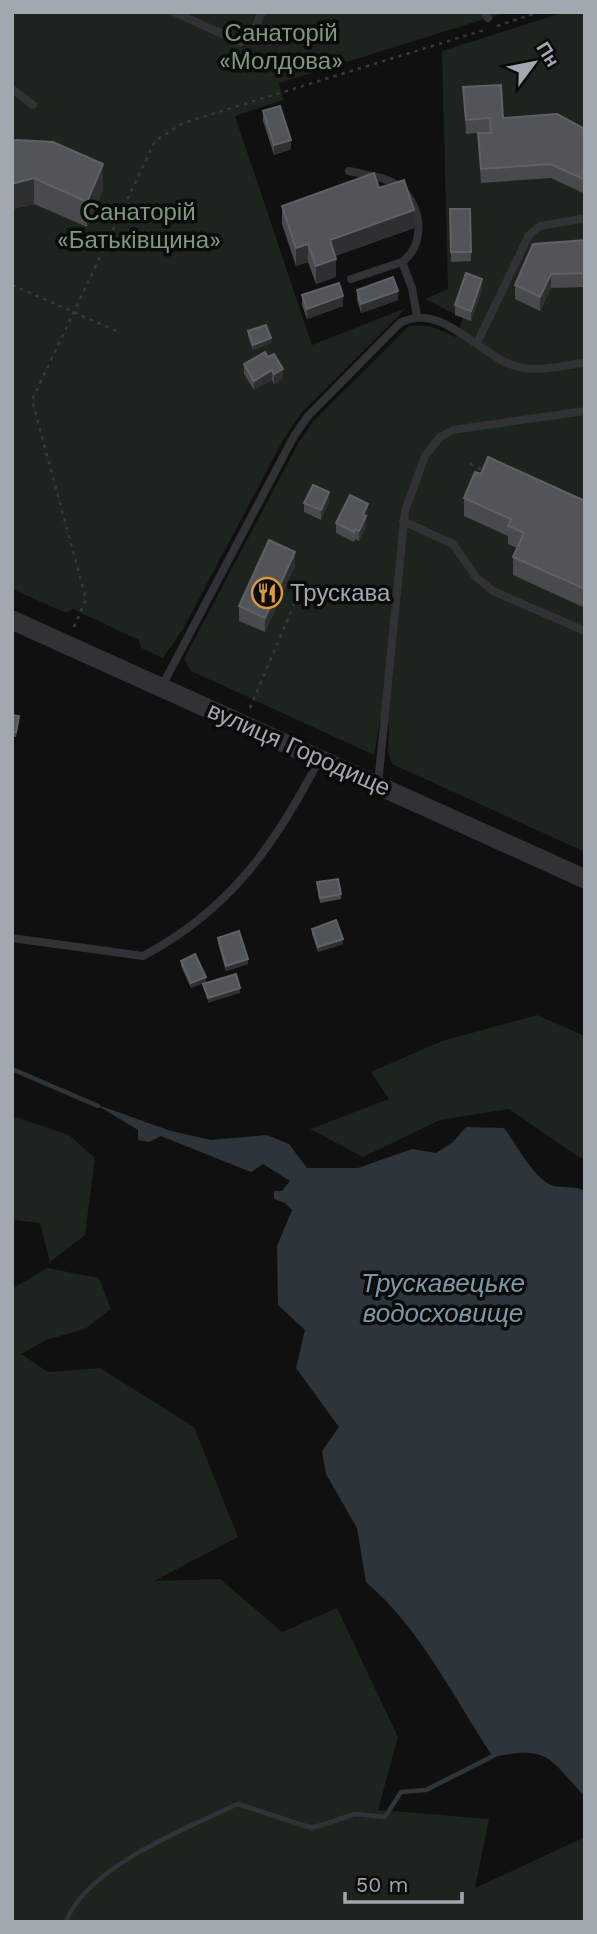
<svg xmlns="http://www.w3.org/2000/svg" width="597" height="1934" font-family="'Work Sans',sans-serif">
  <rect width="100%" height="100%" fill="#101011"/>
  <path fill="#1d231d" d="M12 12H507L279 83 283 100 235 116 312 345 406 308 301 413 282 442 183 629 163 658 141 648 139 640 73 609 66 613 12 589Z
    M565 12H585V852L392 764 388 753 389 724 380 720 374 755 191 671 184 659 300 440 313 422 408 327C427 321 440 331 456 337L463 318 425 299 448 289 442 51Z
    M537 1015 585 1036V1157L580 1158 509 1109 440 1120 363 1157 310 1129 389 1099 371 1072 442 1041Z
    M12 1116 69 1135 95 1158 85 1235 50 1262 40 1223 12 1220Z
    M47 1268 99 1278 111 1309 85 1329 46 1340 21 1354 48 1372 100 1368 194 1427 238 1537 154 1581 220 1579 282 1632 337 1608 398 1737 378 1810 489 1819 475 1888 585 1837V1922H12V1289Z"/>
  <path fill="#2d353a" d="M95 1104 171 1131 211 1140 267 1135 289 1144 307 1168H358L412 1149 436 1153 453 1142 466 1127 504 1128C517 1145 533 1177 551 1185 562 1189 574 1185 585 1191V1797C549 1758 549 1745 493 1757 454 1698 420 1628 366 1582L357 1528 326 1474 322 1451 339 1427 296 1368 305 1330 278 1305 277 1246 292 1210 285 1203 274 1199V1191H282L290 1181 263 1164 251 1172 161 1136 149 1142 138 1140V1130Z"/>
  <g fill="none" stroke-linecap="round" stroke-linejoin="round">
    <path stroke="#2d353a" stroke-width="4.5" d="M12 1069 98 1106
      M66 1922C85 1868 188 1827 238 1804L312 1828 355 1814 385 1817 401 1792 426 1790 495 1755"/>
    <path stroke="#37393c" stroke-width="2.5" stroke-dasharray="3.5 5" stroke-linecap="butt" d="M497 26 539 12
      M12 285 121 333
      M470 464 483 470
      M74 627 86 599 32 400 155 141 183 123 484 30
      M250 708 301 588"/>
    <path stroke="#313235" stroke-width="8" d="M174 12 240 42 251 37 262 12
      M484 12 488 18
      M12 89 33 105
      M349 171C365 175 383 176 397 185 421 202 428 243 402 262
      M351 279 402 262 412 288 417 316
      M477 343 529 235 540 226 585 218
      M403 521 453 544 476 577 493 591 585 631
      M162 686 294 436 308 416 400 323C442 300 480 358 519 367 538 372 565 365 585 363
      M378 784 405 511 425 456 440 437 453 430 585 411
      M12 938 143 956C230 910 275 845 319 760"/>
    <path stroke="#313235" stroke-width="19" d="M12 620 585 879"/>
  </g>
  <path fill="#484a4d" d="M463 87 503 118 585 129V194L551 178 481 183 478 133 490 132 466 134Z
    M263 111 291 149 274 155 263 121Z
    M12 141 103 189 87 227 34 204 12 209Z
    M379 188 414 228 335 256 336 277 316 284 308 262 296 266 282 224V206Z
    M450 209H470L471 261 451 262Z
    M585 240V287L551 288 540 311 515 299V285Z
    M482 289 471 321 455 315V305Z
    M357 290 398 300 361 313 357 300Z
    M302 295 343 306 307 319 302 305Z
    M248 331 271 343 253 350 248 336Z
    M265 352 283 378 274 384 272 380 254 390 244 374V364Z
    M481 474 585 501V608L513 575V557L517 548 508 544V536L464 516V498Z
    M329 502 321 520 304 512V503Z
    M368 514 366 517V526L359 541 355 539 354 542 336 533V523Z
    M295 566 265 632 239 621V606Z
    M12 715 19 721 16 737H12Z
    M317 882 341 894V899L320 903Z
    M312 929 343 944 318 952 312 934Z
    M218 938 248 964 226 971 218 943Z
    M181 961 206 982 191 988 181 966Z"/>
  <path fill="#2d2f31" d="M291 140V149L274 155V145Z
    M103 164V189L87 227V202Z
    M34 178V204L12 209V184Z
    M414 210V228L330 258V240Z
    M308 244V262L296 266V248Z
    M336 259V277L316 284V266Z
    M551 274V288L540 311V297Z
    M482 279V289L471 321V311Z
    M398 291V300L361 313V304Z
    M343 296V306L307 319V309Z
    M271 338V343L253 350V345Z
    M283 369V378L274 384V374Z
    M272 370V380L254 390V381Z
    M329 492V502L321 520V510Z
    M368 504 366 526 359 541V531L363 514Z
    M295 552V566L265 632V618Z
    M343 939V944L318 952V947Z
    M248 959V964L226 971V966Z
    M206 977V982L191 988V983Z
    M240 988V993L208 1003V998Z"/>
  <path fill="#515458" stroke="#5e6166" stroke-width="2" d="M501 85 503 118 557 114 585 129V180L551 164 481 169 478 133H491L490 118 466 120 463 87Z
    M280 106 291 140 274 145 263 111Z
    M16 140 53 142 103 164 87 202 34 178 12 184V141Z
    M374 173 379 188 404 180 414 210 330 240 336 259 316 266 308 244 296 248 282 206Z
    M450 209H470L471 252H451Z
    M585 240V273L551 274 540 297 515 285 533 244Z
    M466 273 482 279 471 311 455 305Z
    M393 277 398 291 361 304 357 290Z
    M339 283 343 296 307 309 302 295Z
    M266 325 271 338 253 345 248 331Z
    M265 352 268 357 274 354 283 369 274 374 272 370 254 381 244 364Z
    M488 457 585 501V589L513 557 524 533 508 526 511 519 464 498 475 472 481 474Z
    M313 485 329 492 321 510 304 503Z
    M350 495 368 504 363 514 366 516 359 531 355 529 354 532 336 523Z
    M269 540 295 552 265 618 239 606Z
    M12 715 19 716 16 732H12Z
    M338 879 341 894 320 898 317 882Z
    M336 920 343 939 318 947 312 929Z
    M239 931 248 959 226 966 218 938Z
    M195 954 206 977 191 983 181 961Z
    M236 974 240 988 208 998 203 984Z"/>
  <defs>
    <g id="restaurant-ring" transform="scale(1.575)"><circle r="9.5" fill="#0b0b0c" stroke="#dd993c" stroke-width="1.5"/><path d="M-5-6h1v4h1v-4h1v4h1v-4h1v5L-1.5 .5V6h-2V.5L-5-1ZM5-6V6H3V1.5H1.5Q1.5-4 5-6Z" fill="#dd993c"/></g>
  </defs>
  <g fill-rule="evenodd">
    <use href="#restaurant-ring" x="267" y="593"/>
  </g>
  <g text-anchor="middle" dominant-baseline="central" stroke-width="7" stroke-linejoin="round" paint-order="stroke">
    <g font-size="24" fill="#7c997b" stroke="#0b0b0c">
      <text x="281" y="33">Санаторій<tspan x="281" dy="28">«Молдова»</tspan></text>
      <text x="139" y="212">Санаторій<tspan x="139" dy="28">«Батьківщина»</tspan></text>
    </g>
    <g font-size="24" fill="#a2a8b0" stroke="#0b0b0c" text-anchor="start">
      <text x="290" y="593">Трускава</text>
    </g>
    <g font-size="24" fill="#a2a8b0" stroke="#0b0b0c">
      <text transform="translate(299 749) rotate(24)">вулиця Городище</text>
    </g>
    <g font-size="26" font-style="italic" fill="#7c97a8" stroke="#0b0b0c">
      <text x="443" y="1283">Трускавецьке<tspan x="443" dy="30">водосховище</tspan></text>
    </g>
  </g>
  <rect width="597" height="1934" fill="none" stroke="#a2a8b0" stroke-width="28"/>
  <g transform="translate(534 63) rotate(58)" stroke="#0b0b0c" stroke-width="5" paint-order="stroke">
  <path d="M0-5L12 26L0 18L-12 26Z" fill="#a2a8b0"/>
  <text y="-10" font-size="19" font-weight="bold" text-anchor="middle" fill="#a2a8b0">Пн</text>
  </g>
  <path d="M345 1892v10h117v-10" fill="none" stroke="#a2a8b0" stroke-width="3.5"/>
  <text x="356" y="1892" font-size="21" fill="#a2a8b0" stroke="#0b0b0c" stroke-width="5" paint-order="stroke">50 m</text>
</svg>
